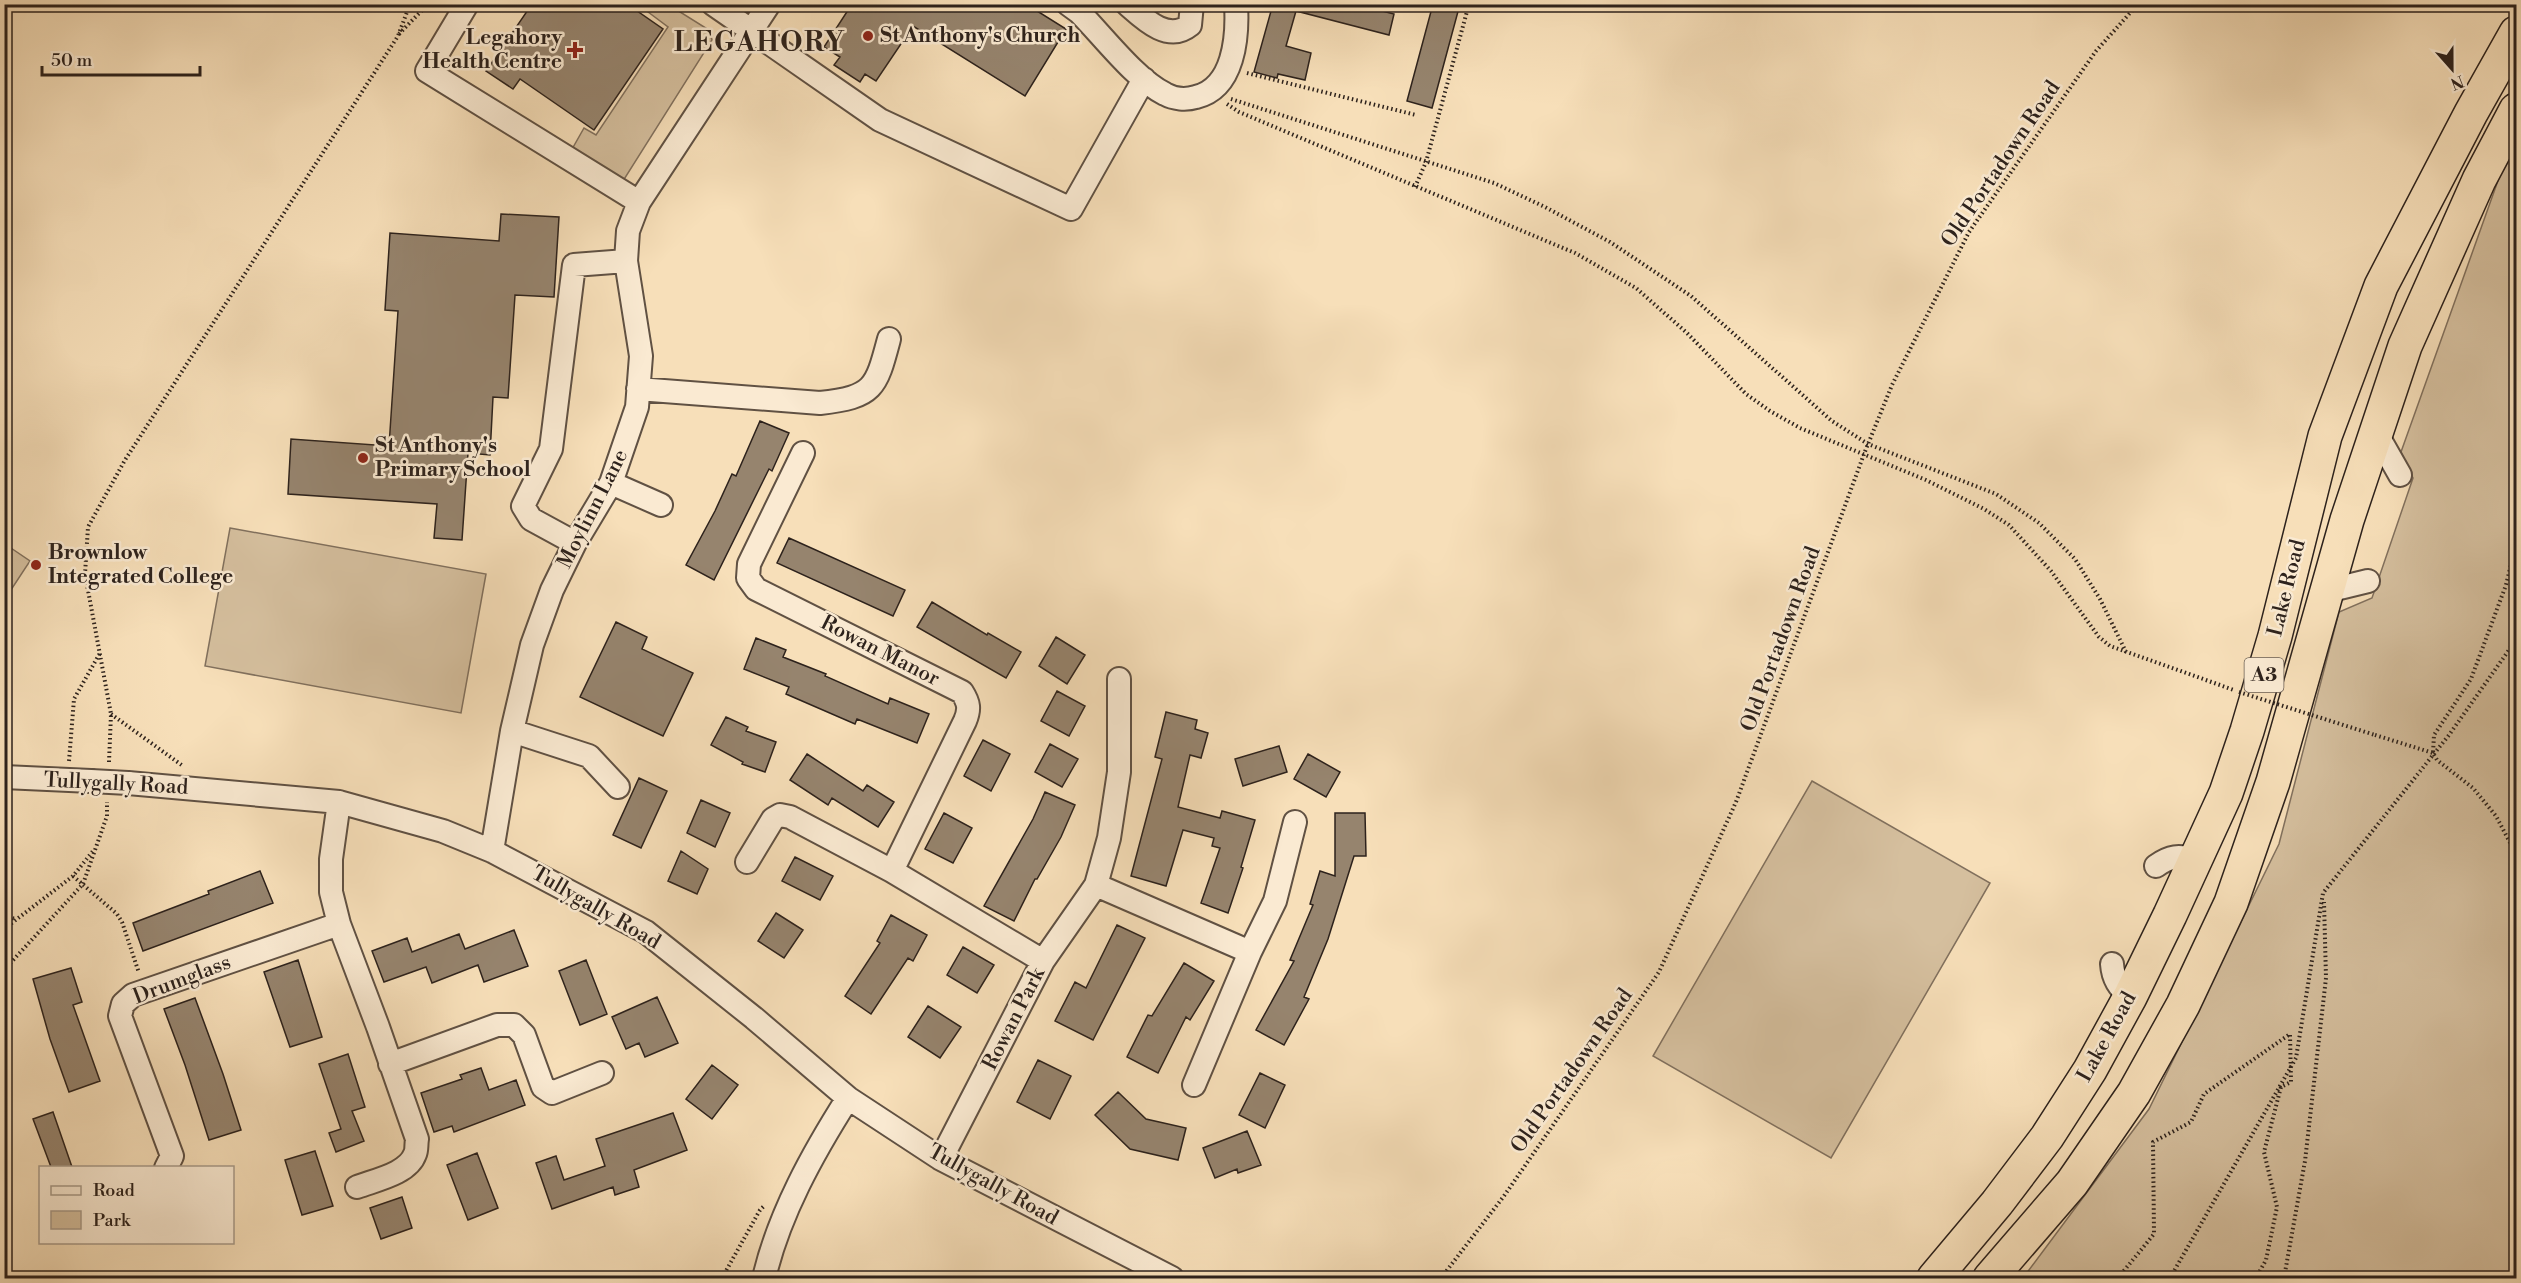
<svg xmlns="http://www.w3.org/2000/svg" width="2521" height="1283" font-family="'Libre Bodoni',serif">
  <rect width="100%" height="100%" fill="#f7dfb9"/>
  <filter id="stains"><feTurbulence type="fractalNoise" baseFrequency=".00333" numOctaves="4"/><feColorMatrix values="0 0 0 0 .2 0 0 0 0 .09 0 0 0 0 .02 0 0 0 .5 -.17"/></filter>
  <radialGradient id="worn" r=".72"><stop offset=".6" stop-color="#630" stop-opacity="0"/><stop offset="1" stop-color="#630" stop-opacity=".3"/></radialGradient>
  <path fill="#d5bf9e" stroke="#81705d" stroke-width="1.5" d="M642 5H669L709 30 712 40 623 181 571 151 584 128 596 135 668 27 640 6Z
    M2516 148V1278H2023L2149 1109 2279 844 2339 612 2372 598 2413 478 2401 452 2500 175Z
    M230 528 486 574 461 713 205 666Z
    M5 544 30 561 5 599Z
    M1812 781 1990 883 1831 1158 1653 1056Z"/>
  <path fill="#96846e" stroke="#2d221c" stroke-width="1.5" d="M532 4H627L663 29 594 130 520 79 513 89 486 71Z
    M852 4H1026L1066 29 1025 96 913 26 876 81 865 74 860 82 834 65 840 57 824 47Z
    M1273 4H1355L1394 14 1389 35 1296 11 1286 46 1311 53 1305 80 1278 74 1277 78 1254 72Z
    M1433 4H1460L1432 108 1407 101Z
    M501 214 559 217 554 297 515 295 508 398 493 397 490 455 468 453 462 540 434 538 437 504 288 494 291 439 389 446 398 311 385 310 390 233 499 241Z
    M760 421 789 433 772 471 769 469 714 580 686 565 715 511 732 474 736 476Z
    M789 538 905 590 893 616 777 563Z
    M932 602 987 635 988 633 1021 652 1006 678 917 627Z
    M616 622 647 637 642 649 693 673 663 736 580 697Z
    M1056 637 1085 655 1067 684 1039 666Z
    M756 638 786 650 783 657 826 674 825 676 888 704 890 698 929 714 917 743 857 719 855 724 786 694 789 687 744 669Z
    M1057 691 1085 706 1069 736 1041 721Z
    M1166 712 1197 720 1195 729 1208 733 1201 758 1190 755 1178 807 1220 818 1222 811 1255 820 1241 867 1243 868 1228 913 1201 903 1220 848 1212 846 1214 838 1183 830 1166 886 1131 876 1162 759 1155 757Z
    M726 717 748 727 746 731 776 742 765 772 742 764 743 762 711 745Z
    M983 740 1010 754 991 791 964 776Z
    M1050 744 1078 759 1062 787 1035 772Z
    M1279 746 1287 772 1243 786 1235 759Z
    M807 754 863 791 867 785 894 802 878 827 832 798 828 805 790 780Z
    M1308 754 1340 772 1326 797 1294 779Z
    M639 778 667 791 641 848 613 835Z
    M1045 792 1075 805 1061 837 1037 879H1035L1014 921 984 906 1033 819Z
    M701 800 730 813 715 847 687 833Z
    M944 813 972 828 953 863 925 849Z
    M1335 813H1365L1366 856H1354L1328 939 1304 997 1309 999 1284 1045 1256 1030 1294 961 1290 960 1313 905 1310 904 1320 871 1335 876Z
    M681 851 708 869 697 894 668 881Z
    M795 857 833 876 820 900 782 881Z
    M260 871 273 903 143 951 133 923 209 894 208 891Z
    M776 913 803 930 784 958 758 941Z
    M891 915 927 935 913 961 908 958 871 1014 845 996 880 943 877 941Z
    M1117 925 1145 938 1093 1040 1055 1021 1075 982 1086 988Z
    M514 930 528 966 484 982 478 965 432 983 426 967 384 982 372 951 407 938 412 952 459 934 465 949Z
    M963 947 994 965 977 993 947 975Z
    M298 960 322 1037 290 1047 264 972Z
    M586 960 607 1014 580 1025 559 971Z
    M1184 963 1214 981 1190 1020 1186 1017 1158 1073 1127 1057 1148 1015 1152 1016Z
    M71 968 82 1002 73 1005 100 1081 69 1092 50 1039 33 979Z
    M657 997 678 1043 645 1057 639 1043 626 1049 612 1017Z
    M195 998 223 1074 241 1130 209 1140 185 1065 164 1009Z
    M928 1006 961 1027 940 1058 908 1037Z
    M348 1054 365 1107 352 1111 364 1141 336 1152 329 1133 341 1129 319 1064Z
    M1038 1060 1071 1076 1050 1119 1017 1102Z
    M712 1065 738 1085 712 1119 686 1099Z
    M481 1068 489 1090 516 1080 525 1105 454 1132 452 1126 434 1132 421 1093 462 1079 460 1075Z
    M1260 1073 1285 1085 1265 1128 1239 1115Z
    M1118 1092 1146 1119 1186 1128 1178 1160 1130 1149 1095 1115Z
    M53 1112 72 1167H51L33 1119Z
    M673 1113 687 1150 634 1170 639 1187 615 1195 613 1187 552 1209 536 1163 556 1156 564 1180 605 1166 596 1139Z
    M1247 1131 1261 1165 1238 1173 1237 1169 1215 1178 1203 1148Z
    M315 1151 333 1206 302 1215 285 1160Z
    M477 1153 498 1208 468 1220 447 1165Z
    M402 1197 412 1228 381 1239 370 1208Z"/>
  <g fill="none" stroke-linecap="round" stroke-linejoin="round">
    <g stroke="#605143" stroke-width="26">
      <path id="minor" d="M467 4 427 71 639 202
        M713 4 880 120 1071 209 1144 79
        M1068 4 1079 12C1102 35 1136 80 1165 94 1174 99 1186 100 1196 97 1234 88 1238 37 1236 4
        M1127 4C1144 19 1168 43 1190 25L1192 4
        M638 389 820 403C874 397 876 388 889 339
        M2375 431 2400 475
        M803 453 749 564 748 578 756 589 962 692C969 703 970 709 965 721L892 871
        M611 483 661 505
        M575 543 531 519 523 506 551 449 574 265 626 261
        M2327 591 2368 581
        M512 731 589 756 618 787
        M4 777 91 781
        M128 783 339 802 443 831 492 851 646 932 754 1018 848 1098 941 1159 1172 1278
        M339 802 331 859V892L339 924 378 1027 417 1139C416 1144 417 1150 415 1154 408 1174 375 1180 357 1187
        M492 851 512 731 532 645 552 590 575 543 611 483 637 407 641 356 626 261 628 231 639 202 769 4
        M747 862 773 819 780 815 790 817 892 871 1043 961
        M2156 866C2170 856 2179 855 2195 860
        M1096 885 1250 952 1194 1085
        M1250 952 1275 901 1295 822
        M2112 964C2113 979 2119 987 2130 997
        M390 1064 497 1025H514L524 1035 543 1087 552 1093 602 1073
        M941 1159 1043 961 1096 885 1109 838 1119 772V679
        M166 1168 172 1156 120 1016 123 1004 133 995 339 924
        M764 1278C779 1214 813 1153 848 1098"/>
    </g>
    <g stroke="#2d221c" stroke-width="36">
      <path id="highway" d="M1934 1278 1997 1203 2047 1137 2090 1070 2130 997 2170 915 2226 793 2247 731 2275 636 2325 436 2381 286 2471 113 2516 33
        M1990 1278 2072 1183 2134 1093 2183 1005 2231 903 2273 782 2347 520 2405 346 2479 180 2516 110"/>
    </g>
    <path stroke="#2d221c" stroke-width="4" stroke-dasharray="1.5 3" stroke-linecap="butt" d="M399 34 428 4
      M1247 73 1416 115
      M1231 99 1494 183 1545 207 1610 242 1691 296 1832 421 1868 444 1996 494 2039 523 2075 559 2100 599 2126 652
      M1227 104 1239 112 1575 253 1636 288 1687 333 1746 394 1770 411 1800 428 1926 480 1984 509 2009 525 2051 571 2099 637 2110 646 2234 690
      M1415 187 1426 162 1469 4
      M2516 544 2506 585 2471 679 2434 735 2433 753 2437 760 2473 788 2496 816 2516 854
      M111 714 183 766
      M2375 735 2433 753
      M69 761 74 699 100 653
      M109 762 111 714 85 574 88 527 125 460 398 36 410 4
      M73 876 117 914 122 922 139 973
      M4 915 15 919
      M4 929 73 876 93 851
      M4 970 83 884 107 816V802
      M722 1278 760 1210 765 1205
      M1441 1278 1504 1196 1659 972 1736 802 1864 454 1892 385 1969 232 2096 51 2138 4
      M2118 1278 2154 1234 2153 1142 2191 1122 2204 1094 2290 1034 2291 1082 2281 1087 2264 1152 2277 1207 2266 1260 2256 1278
      M2170 1278 2296 1058 2323 893 2449 735 2516 640
      M2284 1278 2305 1161 2326 978 2324 902"/>
    <use href="#minor" stroke="#faead2" stroke-width="22"/>
    <use href="#highway" stroke="#f7dfb9" stroke-width="33"/>
    <g stroke="#605143" stroke-width="26" stroke-linecap="butt">
      <path id="minor-bridge" d="M91 781 128 783"/>
    </g>
    <path stroke="#2d221c" stroke-width="4" stroke-dasharray="1.5 3" stroke-linecap="butt" d="M2239 692 2375 735"/>
    <use href="#minor-bridge" stroke="#faead2" stroke-width="22"/>
  </g>
  <g fill="#8f2418" stroke="#faead2" stroke-width="2">
    <circle cx="868" cy="36" r="6"/>
    <path d="M572 41h6v6h6v6h-6v6h-6v-6h-6v-6h6z"/>
    <circle cx="363" cy="458" r="6"/>
    <circle cx="36" cy="565" r="6"/>
  </g>
  <g text-anchor="middle" dominant-baseline="central" stroke-width="5" stroke-linejoin="round" paint-order="stroke">
    <rect fill="#faead2" stroke="#6a5e53" stroke-width="1.5" x="2244.5" y="658" width="39" height="34" rx="4.5"/>
    <g font-size="20" font-weight="bold" fill="#2d221c">
      <text x="2264" y="675">A3</text>
    </g>
    <g font-size="21" font-weight="bold" fill="#2d221c" stroke="#faead2" text-anchor="start">
      <text x="880" y="36">St Anthony's Church</text>
      <text x="562" y="38" text-anchor="end">Legahory<tspan x="562" dy="24">Health Centre</tspan></text>
      <text x="375" y="446">St Anthony's<tspan x="375" dy="24">Primary School</tspan></text>
      <text x="48" y="553">Brownlow<tspan x="48" dy="24">Integrated College</tspan></text>
    </g>
    <g font-size="21" fill="#2d221c" stroke="#faead2">
      <text transform="translate(2001 164) rotate(-56)">Old Portadown Road</text>
      <text transform="translate(593 509) rotate(-63)">Moylinn Lane</text>
      <text transform="translate(2287 588) rotate(-76)">Lake Road</text>
      <text transform="translate(1781 639) rotate(-70)">Old Portadown Road</text>
      <text transform="translate(880 651) rotate(27)">Rowan Manor</text>
      <text transform="translate(116 784) rotate(3)">Tullygally Road</text>
      <text transform="translate(596 908) rotate(30)">Tullygally Road</text>
      <text transform="translate(182 980) rotate(-21)">Drumglass</text>
      <text transform="translate(1014 1019) rotate(-63)">Rowan Park</text>
      <text transform="translate(2107 1037) rotate(-61)">Lake Road</text>
      <text transform="translate(1572 1071) rotate(-55)">Old Portadown Road</text>
      <text transform="translate(993 1185) rotate(29)">Tullygally Road</text>
    </g>
    <g font-size="27" font-weight="bold" letter-spacing="1.5" fill="#2d221c" stroke="#faead2">
      <text x="760" y="43">LEGAHORY</text>
    </g>
  </g>
  <rect width="2521" height="1283" fill="none" stroke="#f7dfb9" stroke-width="24"/>
  <rect x="6" y="6" width="2509" height="1271" fill="none" stroke="#2d221c" stroke-width="3"/>
  <rect x="12" y="12" width="2497" height="1259" fill="none" stroke="#2d221c" stroke-width="1.5"/>
  <rect x="39" y="1166" width="195" height="78" fill="#faead2" stroke="#a89a89" stroke-width="1.5"/>
  <rect x="51" y="1186" width="30" height="9" fill="#faead2" stroke="#a89a89" stroke-width="1.5"/>
  <text x="93" y="1196" font-size="18" fill="#2d221c">Road</text>
  <rect x="51" y="1211" width="30" height="18" fill="#d5bf9e" stroke="#a89a89" stroke-width="1.5"/>
  <text x="93" y="1226" font-size="18" fill="#2d221c">Park</text>
  <g transform="translate(2452 69) rotate(159)" stroke="#faead2" stroke-width="4.5" paint-order="stroke">
  <path d="M0-4.5L10 22L0 15L-10 22Z" fill="#2d221c"/>
  <text y="-9" font-size="16" font-weight="bold" text-anchor="middle" fill="#2d221c">N</text>
  </g>
  <path d="M42 66v9h158v-9" fill="none" stroke="#2d221c" stroke-width="3"/>
  <text x="51" y="66" font-size="18" fill="#2d221c" stroke="#faead2" stroke-width="4.5" paint-order="stroke">50 m</text>
  <rect width="100%" height="100%" filter="url(#stains)"/>
  <rect width="100%" height="100%" fill="url(#worn)"/>
</svg>
